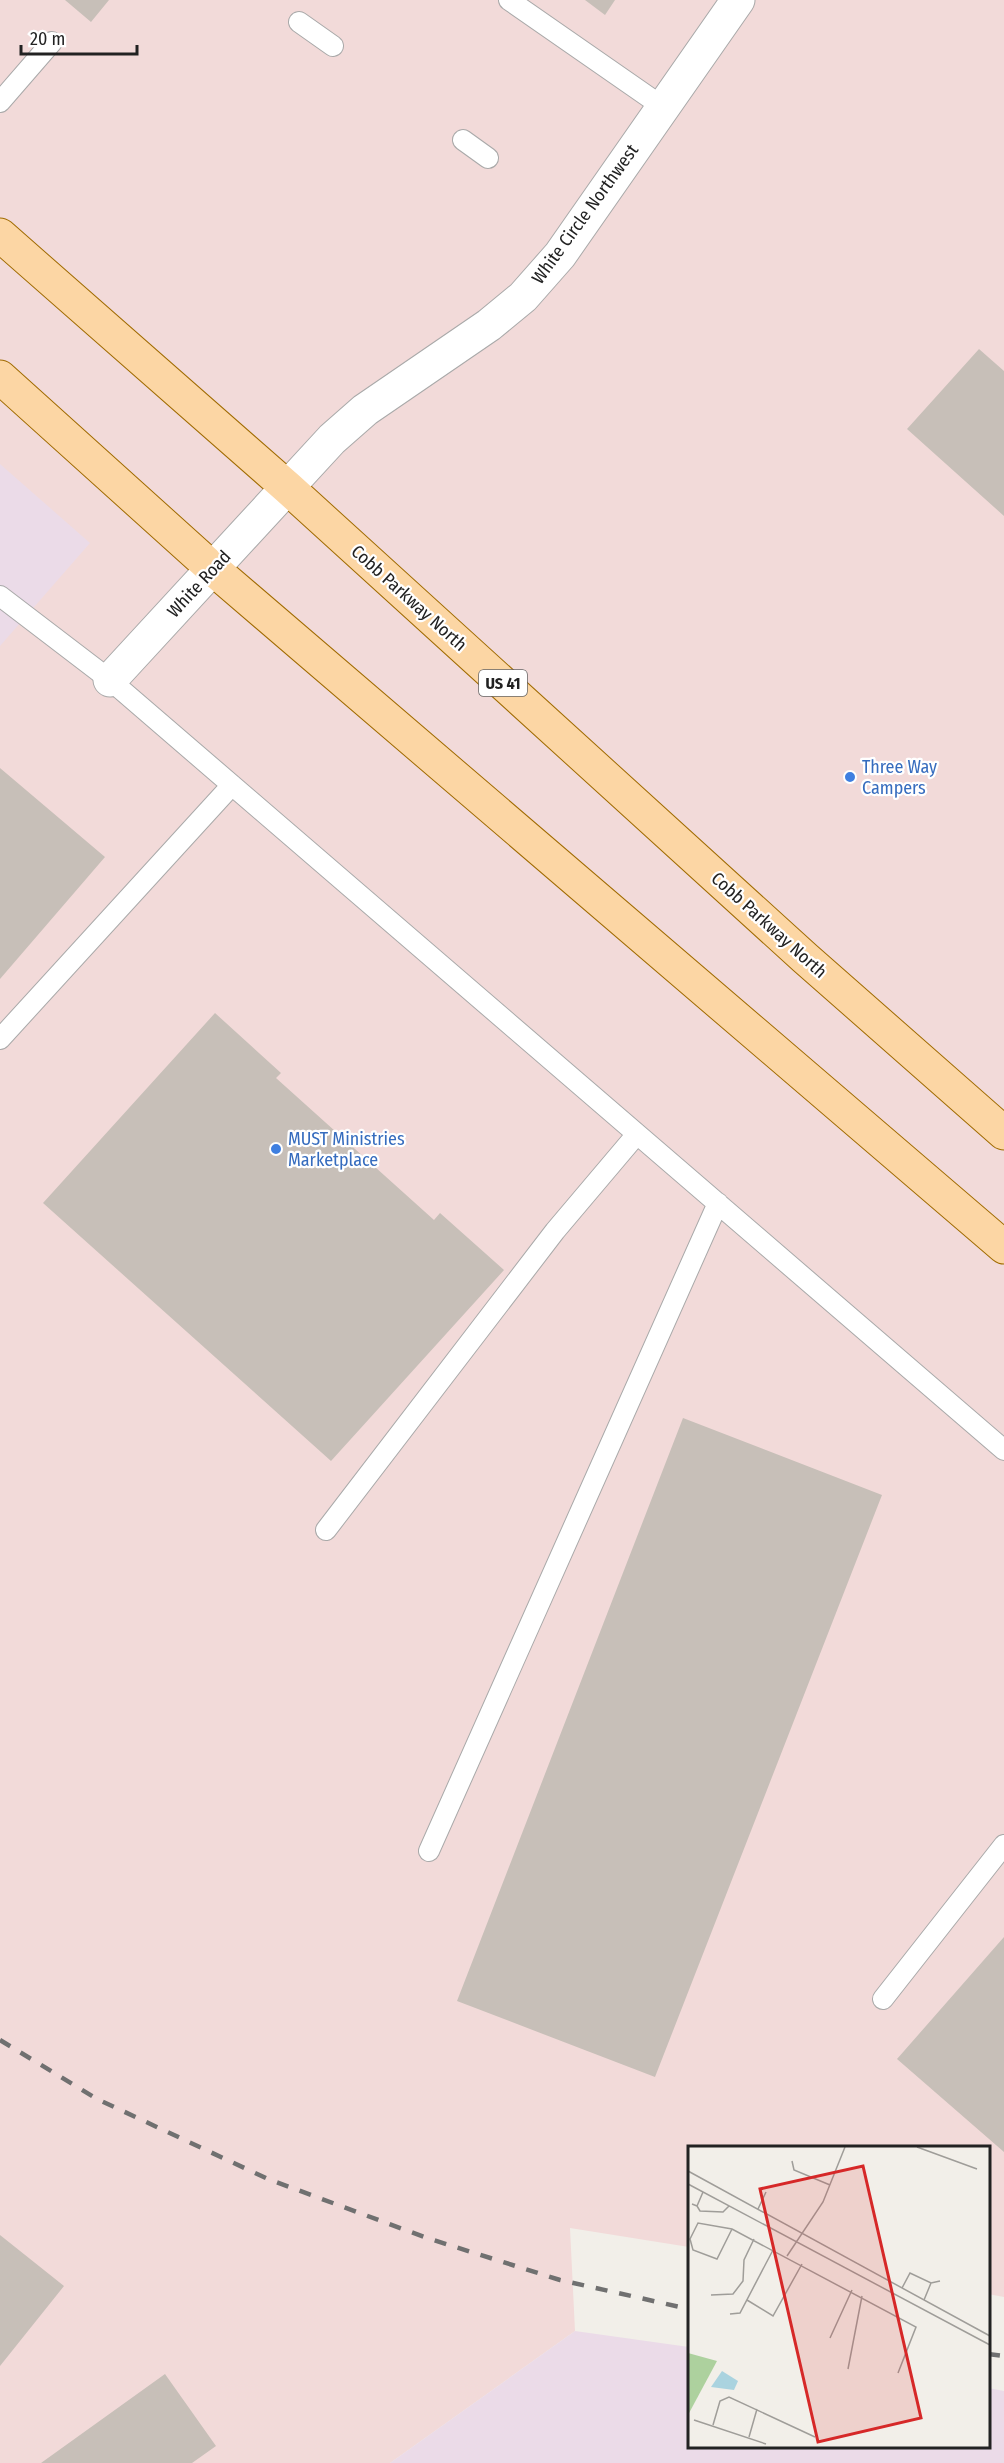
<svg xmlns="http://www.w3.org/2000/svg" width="1004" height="2463" font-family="'Fira Sans Condensed',sans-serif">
  <rect width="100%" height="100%" fill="#f2efe9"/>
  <path fill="#f2dad9" d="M0 0H1004V2297L988 2294V2148H689V2247L570 2228 575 2331 390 2463H0Z"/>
  <path fill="#ebdbe8" d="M0 464 90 543 0 646Z
    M575 2331 689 2347V2446H988V2388L1004 2391V2463H390Z"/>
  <path fill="#c7bfb8" d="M65 0H109L91 22Z
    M585 0H615L605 15Z
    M979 349 1004 371V516L907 429Z
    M0 768 105 857 0 979Z
    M215 1013 281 1073 276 1078 434 1220 440 1213 504 1270 331 1461 43 1203Z
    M683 1418 882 1495 655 2077 457 2001Z
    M1004 1937V2152L897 2059Z
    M0 2235 64 2286 0 2366Z
    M165 2374 216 2446 192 2463H41Z"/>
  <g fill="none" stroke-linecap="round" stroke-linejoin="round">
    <g stroke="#a9a9a9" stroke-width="22">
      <path id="lane" d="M509 0 663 107
        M299 22 333 46
        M0 102 52 42
        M463 140 488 158
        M0 596 110 680 1004 1450
        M0 1039 232 785
        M326 1530 555 1231 637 1134
        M429 1851 718 1203
        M883 1999 1004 1845"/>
    </g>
    <g stroke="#a9a9a9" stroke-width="35">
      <path id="street" d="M110 680 332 439 365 410 489 325 523 297 560 255 738 0"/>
    </g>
    <g stroke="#a06b00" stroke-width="35">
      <path id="primary" d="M0 235 288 488 805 958 1004 1133
        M0 377 213 569 1004 1247"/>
    </g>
    <use href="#lane" stroke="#fff" stroke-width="20"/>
    <use href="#street" stroke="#fff" stroke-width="33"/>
    <use href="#primary" stroke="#fcd6a4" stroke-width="33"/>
    <path stroke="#707070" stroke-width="4.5" stroke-dasharray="12 12" stroke-linecap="butt" d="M0 2040 97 2099 268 2179 427 2238 560 2280 689 2309
      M988 2354 1004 2356"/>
  </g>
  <g fill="#3f7fe0" stroke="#fff" stroke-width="2">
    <circle cx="850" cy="777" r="6"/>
    <circle cx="276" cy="1149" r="6"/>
  </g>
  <g text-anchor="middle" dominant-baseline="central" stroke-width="4.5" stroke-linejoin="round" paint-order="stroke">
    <rect fill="#fff" stroke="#646464" stroke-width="1.5" x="479" y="670" width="48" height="26" rx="4.5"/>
    <g font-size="16" font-weight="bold" fill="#222">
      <text x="503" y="683">US 41</text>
    </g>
    <g font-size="18" fill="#222" stroke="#fff">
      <text transform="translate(585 214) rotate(-54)">White Circle Northwest</text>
      <text transform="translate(199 584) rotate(-47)">White Road</text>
      <text transform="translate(409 598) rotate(42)">Cobb Parkway North</text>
      <text transform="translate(769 925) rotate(42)">Cobb Parkway North</text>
    </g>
    <g font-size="18" fill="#366cbe" stroke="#fff" text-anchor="start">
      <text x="862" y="767">Three Way<tspan x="862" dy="21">Campers</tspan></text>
      <text x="288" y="1139">MUST Ministries<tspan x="288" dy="21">Marketplace</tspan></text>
    </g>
  </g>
  <g transform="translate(688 2146)">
    <rect width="302" height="302" fill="#f2efe9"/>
    <path d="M0 207 29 215 0 269Z" fill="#add19e"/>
    <path d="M34 225 50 235 46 244 23 241Z" fill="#aad3df"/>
    <path fill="none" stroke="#9f9d99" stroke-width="1.5" d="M229 1 289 23M104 15 106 24 142 39M0 25 302 190M0 38 302 199M4 58 9 60 15 46M9 60 12 65 35 66 41 60M70 63 78 46M44 83 29 113 5 104 2 93 10 77 44 83 228 181 210 227M99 110 135 56 157 1M214 142 222 127 243 137 252 135M23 149 45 148 55 135 56 114 66 93M59 154 85 170 114 118M236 154 243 137M42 168 52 167 85 104M142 192 164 144M160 223 174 150M6 274 78 298M25 279 32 255 41 251 127 291M61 291 69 263"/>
    <path fill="#d62828" fill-opacity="0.15" stroke="#d62828" stroke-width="3" d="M175 20 233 272 130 296 72 43Z"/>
    <rect width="302" height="302" fill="none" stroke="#222" stroke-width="3"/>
  </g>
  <path d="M21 45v9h116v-9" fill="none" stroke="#222222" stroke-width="3"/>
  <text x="30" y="45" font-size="18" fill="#222222" stroke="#ffffff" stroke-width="4.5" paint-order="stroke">20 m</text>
</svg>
